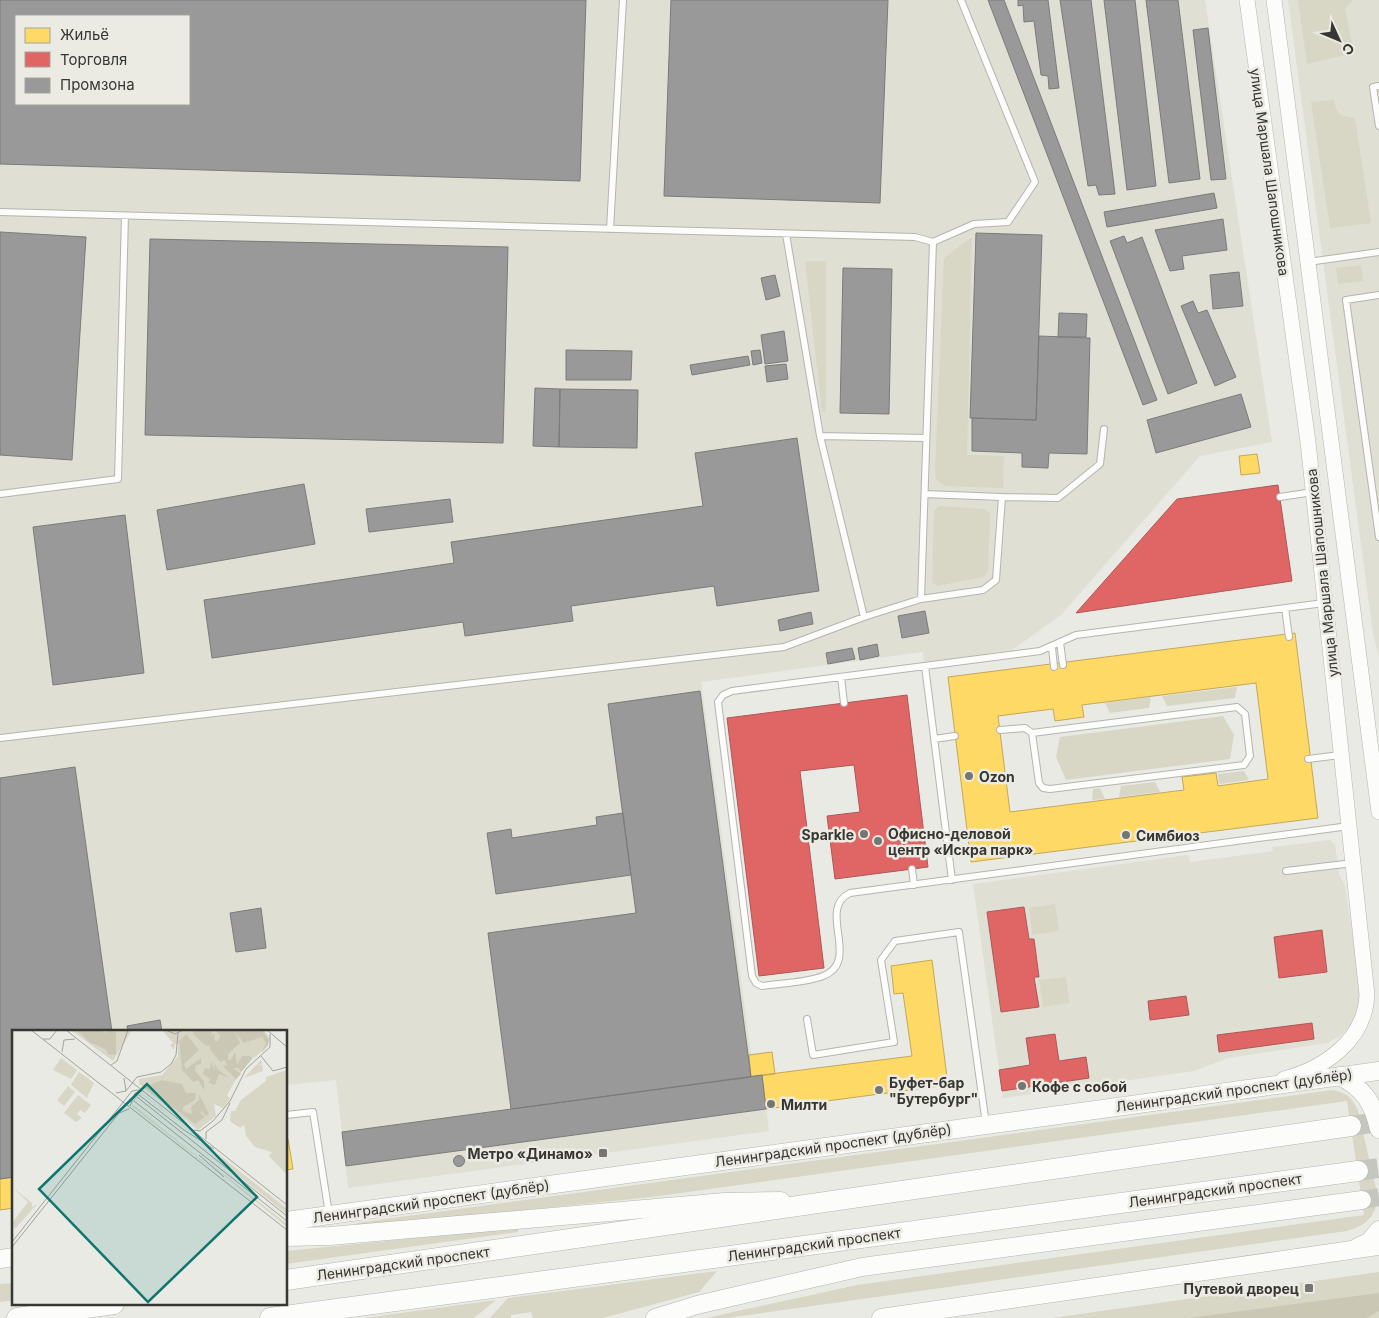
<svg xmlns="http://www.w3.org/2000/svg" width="1379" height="1318" font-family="Inter,sans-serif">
  <rect width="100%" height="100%" fill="#eaeae5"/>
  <path fill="#dfdfd4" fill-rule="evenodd" d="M0 0H1205L1272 442 1200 456 1061 615 1012 650 924 663 923 652 701 682 751 1054 772 1052 775 1074 762 1076 769 1131 348 1188 336 1080 286 1085V1032H14L0 1179ZM16 16H189V104H16Z
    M1288 0H1379V657L1373 634Z
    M1330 840 1335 845 1339 874 1345 886 1360 984V1005L1354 1021 1342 1035 1327 1043 1228 1058 1194 1071 1003 1098 973 884 1188 855 1190 862 1273 851 1272 847Z"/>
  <path fill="#d8d6c5" d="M1298 0H1353L1345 9 1354 53 1307 64Z
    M1334 100C1337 115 1340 116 1355 118L1371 223 1330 228 1311 102Z
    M972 237 967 455 1004 456 1003 488 945 486 936 479 935 470 944 258Z
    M805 261H826V412H822Z
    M1361 265 1363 281 1338 284 1336 268Z
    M939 506 985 509 990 514 988 571 983 577 937 586 932 582 934 511Z
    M1237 687 1235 698 1167 706 1162 696Z
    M1151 697 1149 708 1110 713 1105 703Z
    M1223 716 1234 735 1230 759 1066 780 1056 757 1060 737Z
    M1244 771 1249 780 1219 784 1218 774Z
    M1155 782 1160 792 1119 797 1121 786Z
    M1100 788 1105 799 1092 800 1093 789Z
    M1055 904 1059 931 1032 935 1029 908Z
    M1066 977 1069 1003 1043 1007 1039 980Z
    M1333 1090C1347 1093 1353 1098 1358 1111L1378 1197C1375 1218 1366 1225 1347 1231L727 1318H706L857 1285 1364 1215 1347 1101 652 1197 357 1227 356 1223Z
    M518 1228V1232L286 1264V1251Z
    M717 1271 699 1292 603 1318H533L531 1312 511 1315V1318H490L508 1298Z
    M1379 1272V1318H1052Z
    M14 1283V1300L0 1302V1284Z
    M496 1300 474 1318H364Z"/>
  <path fill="#cac8b5" d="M1379 1293V1311L1367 1318H1188Z"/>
  <path fill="#ffd966" stroke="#c3a857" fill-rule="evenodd" d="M1257 454 1260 473 1241 475 1239 456Z
    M1295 633 1318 818 971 862 948 677ZM1256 683 1268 779 1218 786 1216 773 1182 777 1184 790 1010 812 998 716 1053 709 1055 721 1084 717 1082 705Z
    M932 960 948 1085 766 1109 762 1075 912 1056 903 993 894 994 891 966Z
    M772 1052 775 1074 751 1077 749 1055Z
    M286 1139H288L293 1169 286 1170Z
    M14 1177V1208L0 1210V1179Z"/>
  <path fill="#e06666" stroke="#ad5857" d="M1278 485 1292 581 1076 613 1177 499Z
    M907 695 928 867 835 879 827 816 860 812 854 765 800 771 824 968 759 976 727 718Z
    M1024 907 1029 939H1034L1039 977H1034L1039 1007 1001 1012 987 912Z
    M1322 930 1327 972 1279 978 1274 937Z
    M1186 996 1189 1015 1150 1020 1148 1001Z
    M1312 1023 1314 1039 1219 1052 1217 1035Z
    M1055 1034 1059 1061 1086 1057 1089 1078 1002 1091 999 1070 1030 1065 1026 1038Z"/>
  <path fill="#999" stroke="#7b7b7a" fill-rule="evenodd" d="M0 0H586L580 181 0 164ZM16 16H189V104H16Z
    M671 0H888L880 203 664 196Z
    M988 0H1004L1157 400 1143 405Z
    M1018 0H1048L1059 88 1049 89 1048 76 1041 75 1034 21 1024 22 1023 5 1018 6Z
    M1060 0H1091L1115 194 1099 195 1096 185 1088 186Z
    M1104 0H1135L1156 186 1127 190Z
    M1146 0H1178L1200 179 1169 183Z
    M1208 28 1226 179 1211 180 1193 30Z
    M1214 193 1217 208 1107 227 1104 212Z
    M1223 219 1227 250 1182 256 1184 269 1170 271 1155 230Z
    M0 232 86 237 72 460 0 455Z
    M976 233 1042 235 1036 420 970 418Z
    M1124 236 1127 243 1142 237 1197 383 1168 394 1110 241Z
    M150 239 508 247 503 443 145 435Z
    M843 268 892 269 889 414 840 413Z
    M1239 272 1243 306 1213 309 1210 275Z
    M775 275 780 296 766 300 761 278Z
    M1193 301 1198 313 1207 310 1236 377 1215 386 1181 306Z
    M1059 313 1087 314 1086 337H1058Z
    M784 331 788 361 765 364 761 335Z
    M1039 336 1090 338 1087 454 1049 453 1048 468 1022 467V453L972 451V418L1036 420Z
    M566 350 632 351 631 380H566Z
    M760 350 762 363 753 365 751 351Z
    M748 356 750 365 692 375 690 365Z
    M786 364 788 379 767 382 765 366Z
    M535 388 560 389 559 447 533 446Z
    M560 389 638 390 637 448 559 447Z
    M1241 394 1251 427 1156 453 1147 420Z
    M797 438 819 591 717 606 714 586 571 606 573 621 465 636 463 622 212 658 204 600 454 563 451 542 703 506 695 453Z
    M304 484 315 544 167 570 157 510Z
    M450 499 453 522 369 532 366 509Z
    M125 515 144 673 53 685 33 527Z
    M925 611 929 633 902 638 898 616Z
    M811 612 813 624 780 631 778 620Z
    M877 644 879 656 860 660 858 648Z
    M852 648 855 659 828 664 826 653Z
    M700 691 751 1077 511 1109 488 933 636 913 608 704Z
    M75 767 112 1032H14V1177L0 1179V778Z
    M623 813 631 875 496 894 487 833 511 829 512 838 597 825 596 817Z
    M261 908 266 948 236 952 230 913Z
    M160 1020 162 1032H128L127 1026Z
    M762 1075 766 1109 346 1166 342 1132Z
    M453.5 1161a5.5 5.5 0 1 1 11 0a5.5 5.5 0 1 1-11 0Z"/>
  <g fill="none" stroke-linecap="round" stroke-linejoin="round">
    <path stroke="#c6c6c1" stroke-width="18" stroke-dasharray="18 9" stroke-linecap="butt" d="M1362 1200 1379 1197"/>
    <path stroke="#c6c6c1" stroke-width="20" stroke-dasharray="20 10" stroke-linecap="butt" d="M1351 1126 1379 1122
      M1358 1171 1379 1168"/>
    <g stroke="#b4b4b0" stroke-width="8">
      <path id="service" d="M1379 86 1373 87 1379 126
        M0 212 915 237 933 242
        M610 229 623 0
        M786 234 820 436 926 438
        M1308 262 1379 252
        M1379 295 1346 300 1379 537
        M820 436 864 617
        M0 494 118 479 125 216
        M1002 497 1058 498 1100 464 1104 429
        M1280 497 1313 492
        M921 599 933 242 974 224 1008 222 1035 182 961 0
        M1324 603 1076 635 1040 651 732 691 723 695 718 702 752 976 756 983 762 986C781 983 805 983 823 976 862 961 816 909 850 893L1349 826
        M1285 608 1289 637
        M1060 642 1063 665
        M1052 647 1054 667
        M925 666 952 880
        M841 677 844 703
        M1237 707 1245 714 1250 756 1244 765 1050 789 1043 788 1039 783 1032 733Z
        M1000 730 1025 728 1032 733
        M0 738 784 647 864 617 921 599 983 590 996 580 1002 497 925 494
        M934 739 955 736
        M1308 759 1340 755
        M912 869 914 885
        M1286 871 1353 863
        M807 1019 813 1055 894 1042 881 960 895 941 959 932 986 1124
        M286 1115 313 1112 329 1214"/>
    </g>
    <g stroke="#b4b4b0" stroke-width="16">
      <path id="tertiary" d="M1247 0 1308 442 1367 995C1365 1040 1325 1068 1284 1079
        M1274 0 1379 812"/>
    </g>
    <g stroke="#b4b4b0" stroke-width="19">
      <path id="secondary" d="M1339 1076C1364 1088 1373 1103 1379 1129
        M286 1221 1379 1071
        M286 1237 330 1236 725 1202 781 1201
        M1358 1247 1369 1242 1379 1230
        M0 1259 14 1257
        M655 1318 697 1305 862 1267 1362 1200
        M881 1318 1379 1246"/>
    </g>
    <g stroke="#b4b4b0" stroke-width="21">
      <path id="primary" d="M286 1280 1351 1126
        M17 1318 114 1304
        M270 1318 1358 1171"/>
    </g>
    <use href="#service" stroke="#fcfcfb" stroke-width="6"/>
    <use href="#tertiary" stroke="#fcfcfb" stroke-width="15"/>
    <use href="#secondary" stroke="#fcfcfb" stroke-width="18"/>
    <use href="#primary" stroke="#fcfcfb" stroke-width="20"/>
  </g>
  <g fill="#757571" stroke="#ecebe3" stroke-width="2">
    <circle cx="969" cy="776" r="5"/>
    <circle cx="864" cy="834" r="5"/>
    <circle cx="1126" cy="835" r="5"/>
    <circle cx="878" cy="841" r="5"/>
    <circle cx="1022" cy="1086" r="5"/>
    <circle cx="879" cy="1090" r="5"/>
    <circle cx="771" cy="1104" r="5"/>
    <rect x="598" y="1148" width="10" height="10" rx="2.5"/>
    <rect x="1304" y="1283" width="10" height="10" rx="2.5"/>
  </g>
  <g text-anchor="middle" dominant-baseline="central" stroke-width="5" stroke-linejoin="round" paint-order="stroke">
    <g font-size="14" fill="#363633" stroke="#ecebe3">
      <text transform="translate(1270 172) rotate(82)">улица Маршала Шапошникова</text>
      <text transform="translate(1322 573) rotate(-96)">улица Маршала Шапошникова</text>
      <text transform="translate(1234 1090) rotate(-8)">Ленинградский проспект (дублёр)</text>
      <text transform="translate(833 1145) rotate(-8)">Ленинградский проспект (дублёр)</text>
      <text transform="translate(1215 1190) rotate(-8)">Ленинградский проспект</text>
      <text transform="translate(431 1201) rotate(-8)">Ленинградский проспект (дублёр)</text>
      <text transform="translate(814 1244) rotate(-8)">Ленинградский проспект</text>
      <text transform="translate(403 1263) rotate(-8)">Ленинградский проспект</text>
    </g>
    <g font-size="14" font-weight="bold" fill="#363633" stroke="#ecebe3" text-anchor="start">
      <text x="979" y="776">Ozon</text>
      <text x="888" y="833">Офисно-деловой<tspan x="888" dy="16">центр «Искра парк»</tspan></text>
      <text x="854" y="834" text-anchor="end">Sparkle</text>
      <text x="1136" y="835">Симбиоз</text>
      <text x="889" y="1082">Буфет-бар<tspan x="889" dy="16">"Бутербург"</tspan></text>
      <text x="1032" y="1086">Кофе с собой</text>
      <text x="781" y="1104">Милти</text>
      <text x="593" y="1153" text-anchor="end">Метро «Динамо»</text>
      <text x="1299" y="1288" text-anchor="end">Путевой дворец</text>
    </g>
  </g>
  <g transform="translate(12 1030)">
    <rect width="275" height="275" fill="#eaeae5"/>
    <path d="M59 0H120L101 31ZM150 0H252L257 8 252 20 236 32 223 51 215 65 218 69 211 78 202 74 204 86 186 100 127 54V49L150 45 166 26V14H163L162 20 158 15 161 13ZM49 28 65 40 59 49 41 40ZM249 30 250 34 245 35H250L251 41 232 48ZM275 40V145L257 126 260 122 243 117 234 106 232 95 228 98 218 91 219 81H223L229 70 254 51V47ZM67 42 82 53 75 68 59 55ZM56 56 63 62 52 76 45 70ZM128 63 120 74 209 146 121 77 119 73 125 64 129 63 189 109ZM66 65 79 75 73 83 68 80 65 84 70 88 64 92 52 83ZM205 123 275 179V184L204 128 211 129ZM196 132 275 194V197L221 153ZM0 157 20 173V177L25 174 3 199 0 193 16 172Z" fill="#d8d6c5"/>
    <path d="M65 0H89L92 3 100 0 104 3V24L97 25 93 19 77 12ZM182 0H200L199 6 203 3 202 9 205 12 209 6 202 0H250L257 10 256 15 250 22 254 13 250 7 232 13 223 2 228 13 216 24V30H219L223 22 225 35 230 26H238L240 29 229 42 226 38H221L229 44 224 49 211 36 215 35 213 30 208 32 198 19V15L194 16 181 4ZM174 4 187 20 172 34 174 39 189 28V34L184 35 183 41 192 51V60L186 50 181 52 170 40 167 11ZM199 32 203 41 202 32 206 40 218 48 207 44 203 55 196 52 199 49 191 44 193 38 198 39ZM150 50 170 54 174 63H184L183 70 171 77V81L180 84 179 77 187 70V64L197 84 194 86 190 81 188 83 193 87 183 94 130 54 138 55Z" fill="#cac8b5"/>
    <path fill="none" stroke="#a2a29e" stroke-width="1" d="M19 0 275 200M54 0 275 175M154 0 163 4 171 0M255 0 275 17M31 9H38L45 0M50 22 52 10 63 9M249 26 261 41 275 37M99 35 105 31 116 0M114 61 125 47 149 42 159 34 164 25 166 3M104 63 114 61 112 48M127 65 172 100 202 119M125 67 275 186M122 71 275 191M118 76 123 63 130 61M182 100 188 101 201 91 218 71 234 39 258 17V4M194 109V102L210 90 218 73M187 125 212 147M0 212 120 61 127 60M0 217 107 83 117 79"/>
    <path fill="#0f766e" fill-opacity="0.15" stroke="#0f766e" stroke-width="2.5" d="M135 54 245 167 136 272 27 159Z"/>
    <rect width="275" height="275" fill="none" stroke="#363633" stroke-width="2.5"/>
  </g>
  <rect x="15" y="15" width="175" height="90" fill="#ecebe3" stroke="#a3a39d"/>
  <rect x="25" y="28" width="25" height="15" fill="#ffd966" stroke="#a3a39d"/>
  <text x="60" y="40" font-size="15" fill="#363633">Жильё</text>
  <rect x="25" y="52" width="25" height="15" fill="#e06666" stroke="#a3a39d"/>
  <text x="60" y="65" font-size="15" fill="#363633">Торговля</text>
  <rect x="25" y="78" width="25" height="15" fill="#999999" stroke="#a3a39d"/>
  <text x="60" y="90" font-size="15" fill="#363633">Промзона</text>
  <g transform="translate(1339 40) rotate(134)" stroke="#ecebe3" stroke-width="4" paint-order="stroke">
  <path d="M0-4L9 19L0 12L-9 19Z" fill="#363633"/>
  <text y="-8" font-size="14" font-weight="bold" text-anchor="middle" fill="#363633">С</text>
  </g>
</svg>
